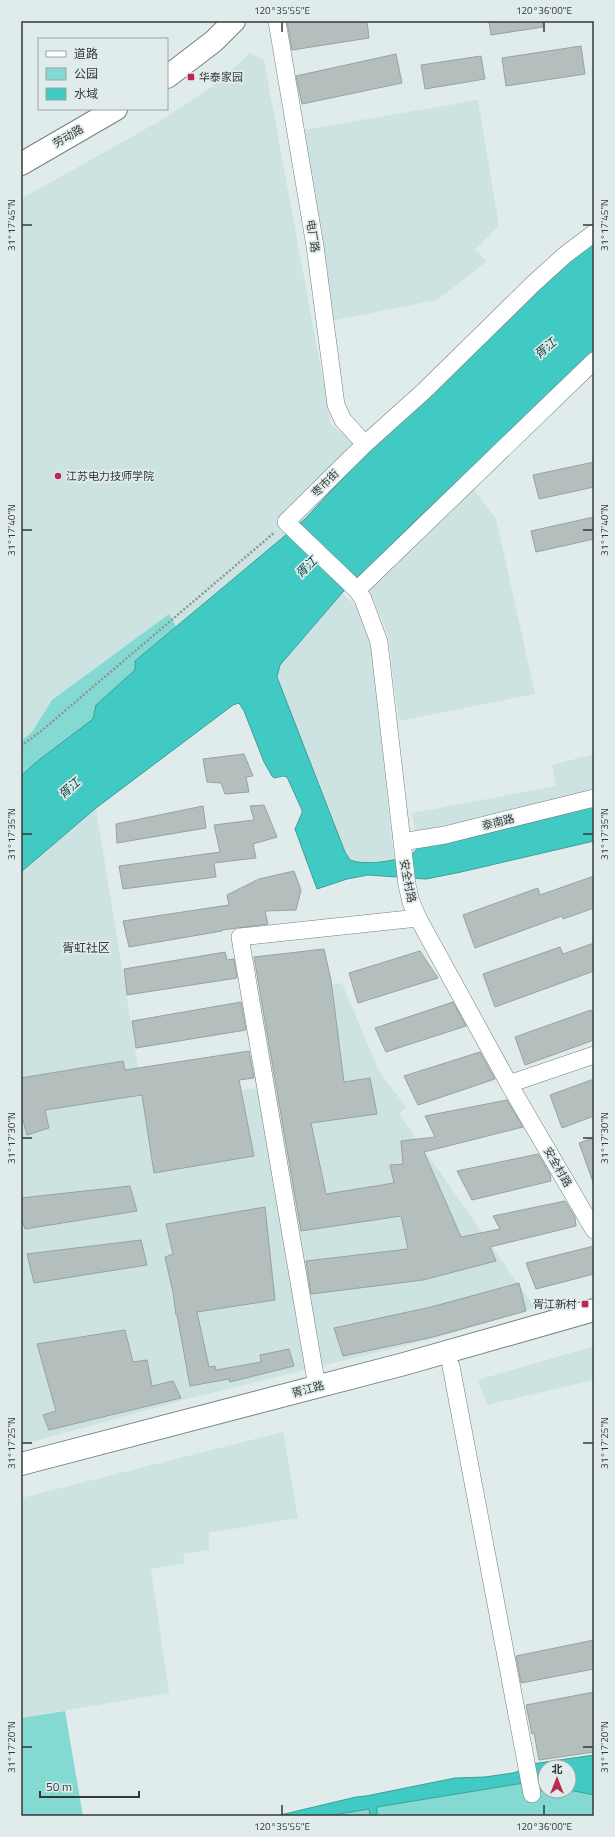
<svg xmlns="http://www.w3.org/2000/svg" width="615" height="1837" font-family="'Titillium Web','Noto Sans SC',sans-serif">
  <rect width="100%" height="100%" fill="#e0eceb"/>
  <path fill="#cde3e1" d="M250 53 264 60 331 424 366 454 305 519 176 627 169 614 52 700 32 732 21 741V199L158 122 191 101 221 80Z
    M478 100 499 226 475 250 487 261 437 300 330 321 297 131Z
    M463 475 496 519 535 694 399 721 388 637 384 625 374 601 357 578Z
    M342 593 354 604 359 613 371 648 394 860 362 863 350 860 347 857 277 677 280 665Z
    M594 754V806L418 847 412 813 556 786 552 765Z
    M96 808 144 1104 256 1088 242 998 342 983 379 1071 406 1107 399 1114 535 1308 436 1338 187 1399 21 1445V872Z
    M594 1346V1380L487 1405 478 1380Z
    M283 1432 298 1518 209 1533V1550L183 1554 185 1563 151 1569 169 1693 21 1718V1498Z"/>
  <path fill="#84d9d3" d="M169 614 176 627 135 661V670L96 705 94 719 35 763 21 776V741L32 732 52 700Z
    M65 1711 83 1816H21V1718Z
    M525 1783 537 1791H579L594 1795V1816H327L369 1809 370 1815 377 1814V1807Z"/>
  <path fill="#40cac3" stroke="#3c9e9a" d="M594 239V351L413 523 342 593 280 665 277 677 345 852 350 860C364 866 394 861 409 856 413 854 416 850 418 847L594 806V841L461 872 426 879 368 875 347 879 317 889 295 829 302 813V810L287 777 283 776 274 778 272 776 264 762 244 711 239 703 233 705 96 808 21 872V776L35 763 93 719 96 705 135 670V661L305 519 361 459 536 285Z
    M594 1755V1795L569 1790V1767H545L546 1791H537L524 1783 377 1807V1814L370 1816 369 1809 327 1816H276L356 1797 366 1796 455 1778 485 1777 513 1773 523 1770 532 1764Z"/>
  <path fill="#b3bebd" stroke="#97a2a1" d="M297 21H367L369 38 292 50 287 22Z
    M489 21H542L543 27 491 35Z
    M581 46 585 74 506 86 502 58Z
    M396 54 402 83 302 104 296 76Z
    M481 56 485 79 425 89 421 65Z
    M594 462V487L539 499 533 475Z
    M594 517V539L536 552 531 531Z
    M244 754 253 776 246 777 249 792 225 794 221 783 207 782 203 759Z
    M264 805 277 837 253 844 256 858 214 863 216 877 123 889 119 866 220 852 214 825 254 820 250 806Z
    M203 806 206 828 117 843 116 824Z
    M294 871 301 890 296 910 265 911 268 924 222 930V931L129 947 123 921 229 905 227 895 259 879Z
    M594 876V908L563 919 562 916 475 948 463 915 538 888 540 895Z
    M594 943V971L495 1007 483 974 560 947 563 954Z
    M324 949 331 980 344 1082 370 1078 377 1114 311 1123 326 1194 394 1183 390 1165 403 1164 401 1141 435 1137 425 1116 507 1100 523 1127 424 1152 461 1237 500 1229 493 1216 565 1201 575 1217 576 1226 490 1247 496 1261 423 1280 311 1294 306 1261 408 1249 401 1216 301 1231 254 957Z
    M420 951 438 978 358 1003 349 973Z
    M225 952 227 960 234 959 237 978 127 995 124 969Z
    M241 1002 246 1030 136 1048 132 1021Z
    M453 1002 466 1026 386 1052 375 1028Z
    M591 1010 594 1017V1040L525 1065 515 1037Z
    M249 1051 254 1078 239 1080 254 1156 154 1173 142 1095 45 1110 49 1128 27 1135 21 1113V1078L123 1061 125 1070Z
    M480 1052 495 1079 418 1105 404 1076Z
    M594 1079V1116L562 1128 550 1095Z
    M594 1138V1182H593L579 1143Z
    M538 1154 550 1174 551 1181 472 1200 457 1171Z
    M130 1186 137 1211 25 1229 21 1217V1198Z
    M265 1207 275 1300 197 1312 209 1367 215 1366 216 1370 261 1362 260 1355 289 1349 294 1366 230 1382 229 1379 190 1386 177 1315H176L173 1292 165 1257 173 1254 166 1224Z
    M141 1240 147 1265 34 1283 27 1254Z
    M594 1246V1274L536 1289 526 1263Z
    M519 1283 526 1311 433 1337 343 1356 334 1328 431 1307Z
    M125 1330 133 1362 147 1360 152 1386 173 1381 181 1398 49 1430 43 1415 56 1411 37 1344Z
    M594 1640V1669L521 1683 516 1656Z
    M594 1692V1752L539 1760 534 1733 532 1734 526 1705Z"/>
  <g fill="none" stroke-linecap="round" stroke-linejoin="round">
    <g stroke="#747f7e" stroke-width="18">
      <path id="minor" d="M277 21 315 246 336 405 343 420 365 444
        M594 233 565 255 533 284 424 391 365 444 286 522 357 590 363 599 379 642 407 885 411 902 418 918 509 1084 594 1230
        M357 590 594 361
        M402 842 445 835 594 798
        M509 1084 594 1055
        M451 1366 532 1794
        M317 1387 240 937 418 918"/>
    </g>
    <g stroke="#747f7e" stroke-width="24">
      <path id="major" d="M167 77 214 41 234 21
        M21 164 116 109
        M21 1464 404 1364 594 1310"/>
    </g>
    <path stroke="#8d9595" stroke-width="2.5" stroke-dasharray="2 2" stroke-linecap="butt" d="M21 746 40 732 275 532"/>
    <use href="#minor" stroke="#fff" stroke-width="17"/>
    <use href="#major" stroke="#fff" stroke-width="22"/>
  </g>
  <path fill="none" stroke="#343939" stroke-width="1.5" d="M282 22V32M544 22V32M22 225H32M583 225H593M22 530H32M583 530H593M22 834H32M583 834H593M22 1138H32M583 1138H593M22 1443H32M583 1443H593M22 1747H32M583 1747H593M282 1805V1815M544 1805V1815"/>
  <g fill="#b92951" stroke="#e0eceb" stroke-width="1.5">
    <rect x="187" y="73" width="8" height="8" rx="2"/>
    <circle cx="58" cy="476" r="4"/>
    <rect x="581" y="1300" width="8" height="8" rx="2"/>
  </g>
  <g text-anchor="middle" dominant-baseline="central" stroke-width="3.5" stroke-linejoin="round" paint-order="stroke">
    <g font-size="11" fill="#343939" stroke="#e0eceb" text-anchor="start">
      <text x="199" y="77">华泰家园</text>
      <text x="66" y="476">江苏电力技师学院</text>
      <text x="577" y="1304" text-anchor="end">胥江新村</text>
    </g>
    <g font-size="11" fill="#343939" stroke="#e0eceb">
      <text transform="translate(68 136) rotate(-30)">劳动路</text>
      <text transform="translate(313 236) rotate(81)">电厂路</text>
      <text transform="translate(325 483) rotate(-45)">枣市街</text>
      <text transform="translate(498 822) rotate(-14)">泰南路</text>
      <text transform="translate(408 881) rotate(79)">安全村路</text>
      <text transform="translate(558 1167) rotate(60)">安全村路</text>
      <text transform="translate(308 1389) rotate(-15)">胥江路</text>
    </g>
    <g font-size="12" font-style="italic" fill="#003f3d" stroke="#e0eceb">
      <text transform="translate(545 348) rotate(-40)">胥江</text>
      <text transform="translate(306 567) rotate(-43)">胥江</text>
      <text transform="translate(69 788) rotate(-41)">胥江</text>
    </g>
    <g font-size="12" fill="#343939" stroke="#e0eceb">
      <text x="86" y="947">胥虹社区</text>
    </g>
  </g>
  <rect width="615" height="1837" fill="none" stroke="#e0eceb" stroke-width="44"/>
  <rect x="38" y="38" width="130" height="72" fill="#e0eceb" stroke="#9ba4a4"/>
  <rect x="46" y="51" width="20" height="6" fill="#ffffff" stroke="#9ba4a4"/>
  <text x="74" y="58" font-size="12" fill="#343939">道路</text>
  <rect x="46" y="68" width="20" height="12" fill="#84d9d3" stroke="#9ba4a4"/>
  <text x="74" y="78" font-size="12" fill="#343939">公园</text>
  <rect x="46" y="88" width="20" height="12" fill="#40cac3" stroke="#9ba4a4"/>
  <text x="74" y="98" font-size="12" fill="#343939">水域</text>
  <g transform="translate(557 1779)"><circle r="19" fill="#e0eceb" stroke="#9ba4a4"/>
  <path d="M0-3L7 15L0 10L-7 15Z" fill="#b92951"/>
  <text y="-6" font-size="11" font-weight="bold" text-anchor="middle" fill="#343939">北</text>
  </g>
  <path d="M40 1791v6h99v-6" fill="none" stroke="#343939" stroke-width="2"/>
  <text x="46" y="1791" font-size="12" fill="#343939" stroke="#e0eceb" stroke-width="3" paint-order="stroke">50 m</text>
  <rect x="22" y="22" width="571" height="1793" fill="none" stroke="#343939" stroke-width="1.5"/>
  <g font-size="10" text-anchor="middle" fill="#343939">
    <text x="282" y="14">120°35'55"E</text>
    <text x="544" y="14">120°36'00"E</text>
    <text transform="translate(11 225) rotate(-90)" y="4">31°17'45"N</text>
    <text transform="translate(604 225) rotate(-90)" y="4">31°17'45"N</text>
    <text transform="translate(11 530) rotate(-90)" y="4">31°17'40"N</text>
    <text transform="translate(604 530) rotate(-90)" y="4">31°17'40"N</text>
    <text transform="translate(11 834) rotate(-90)" y="4">31°17'35"N</text>
    <text transform="translate(604 834) rotate(-90)" y="4">31°17'35"N</text>
    <text transform="translate(11 1138) rotate(-90)" y="4">31°17'30"N</text>
    <text transform="translate(604 1138) rotate(-90)" y="4">31°17'30"N</text>
    <text transform="translate(11 1443) rotate(-90)" y="4">31°17'25"N</text>
    <text transform="translate(604 1443) rotate(-90)" y="4">31°17'25"N</text>
    <text transform="translate(11 1747) rotate(-90)" y="4">31°17'20"N</text>
    <text transform="translate(604 1747) rotate(-90)" y="4">31°17'20"N</text>
    <text x="282" y="1830">120°35'55"E</text>
    <text x="544" y="1830">120°36'00"E</text>
  </g>
</svg>
